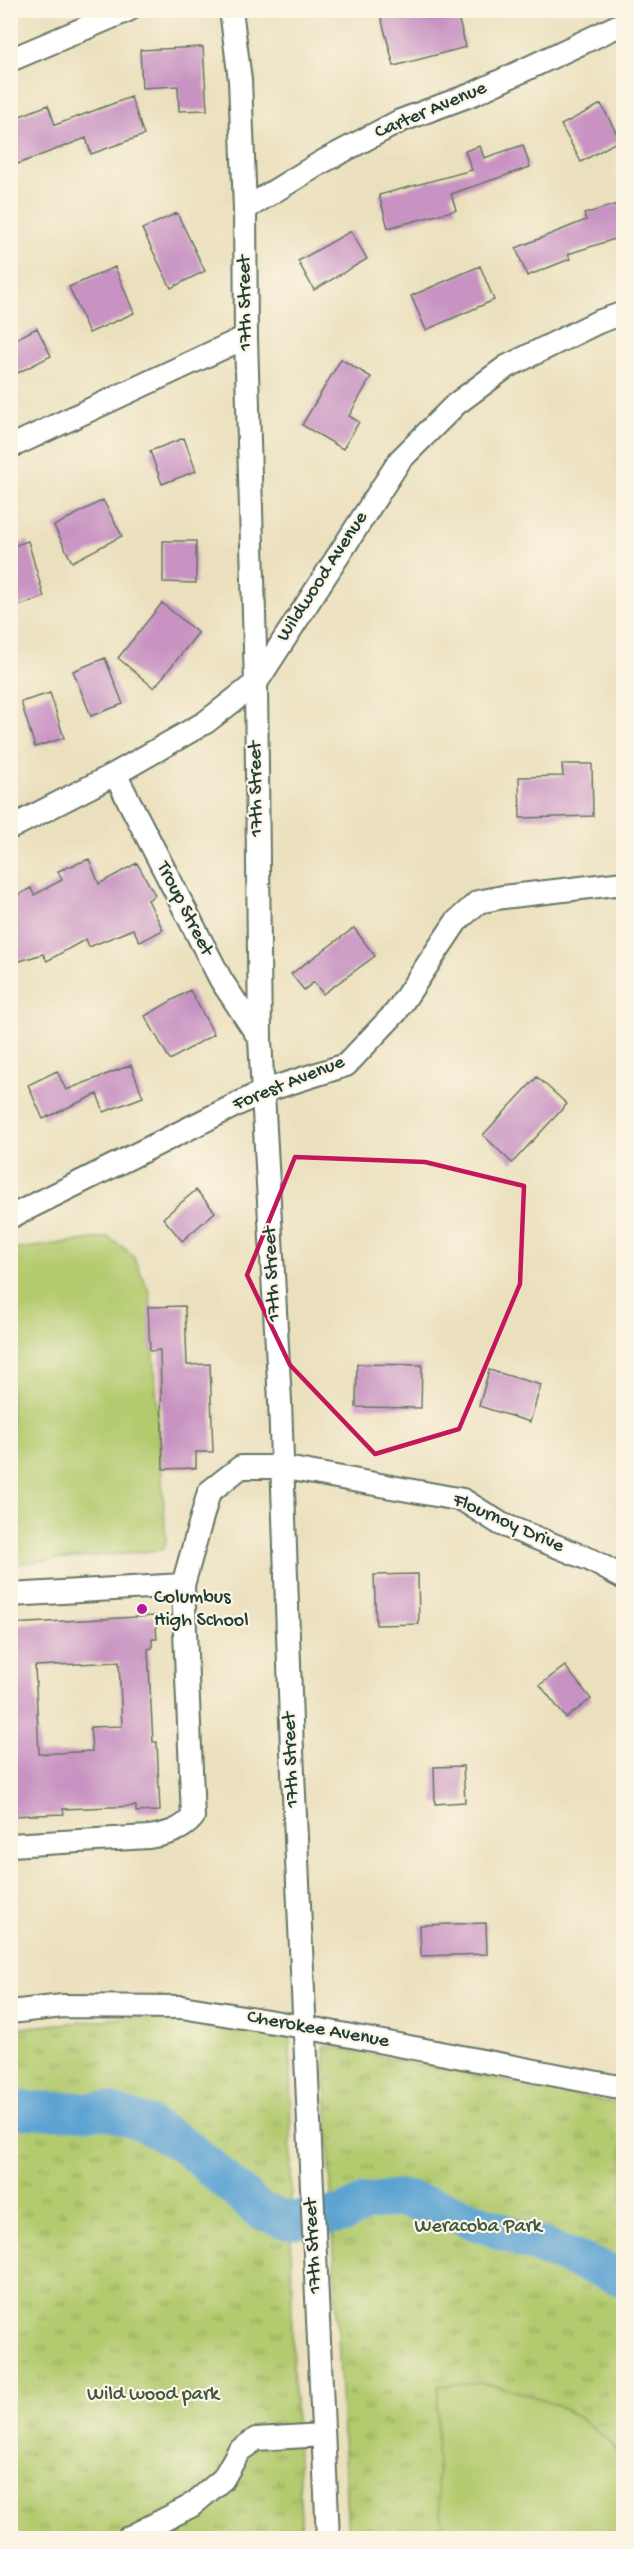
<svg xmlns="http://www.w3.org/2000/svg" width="634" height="2549" font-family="'Gochi Hand',sans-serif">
  <defs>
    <pattern id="park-tufts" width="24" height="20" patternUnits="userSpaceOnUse" patternTransform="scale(1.5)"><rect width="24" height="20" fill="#b3ca6e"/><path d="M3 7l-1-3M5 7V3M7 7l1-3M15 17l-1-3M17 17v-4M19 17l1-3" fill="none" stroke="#91a55b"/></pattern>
  </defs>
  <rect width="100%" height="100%" fill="#fcf5e5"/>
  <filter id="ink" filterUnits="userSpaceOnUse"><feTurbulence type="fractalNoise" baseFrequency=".0167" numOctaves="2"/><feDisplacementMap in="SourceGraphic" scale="12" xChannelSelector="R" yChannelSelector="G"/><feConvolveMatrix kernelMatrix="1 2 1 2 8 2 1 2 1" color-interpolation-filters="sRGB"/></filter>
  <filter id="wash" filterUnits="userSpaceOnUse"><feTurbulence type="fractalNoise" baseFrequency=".008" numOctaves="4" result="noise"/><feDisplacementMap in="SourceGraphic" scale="24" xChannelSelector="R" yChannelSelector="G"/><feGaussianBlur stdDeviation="1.35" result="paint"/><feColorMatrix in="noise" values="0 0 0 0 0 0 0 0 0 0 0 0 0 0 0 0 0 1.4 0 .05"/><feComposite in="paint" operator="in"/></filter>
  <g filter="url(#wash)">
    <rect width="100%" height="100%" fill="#ebe0be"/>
    <path fill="url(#park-tufts)" stroke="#698451" stroke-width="1.5" d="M132 2017 290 2038 292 2345 302 2538H11V2029Z
      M324 2045 623 2105V2538H348Z"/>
    <path fill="#b3ca6e" stroke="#698451" stroke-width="1.5" d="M108 1237 132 1254 150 1293 166 1541 162 1550 11 1564V1250Z
      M483 2383C537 2395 589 2411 623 2459V2538H444L437 2486 438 2386Z"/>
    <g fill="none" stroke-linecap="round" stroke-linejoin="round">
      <path stroke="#5ca3d2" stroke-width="38" d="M10 2110 109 2111 144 2123 188 2148 259 2210 289 2221 344 2214 365 2203 398 2198 449 2211 624 2278"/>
    </g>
    <g id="blocks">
      <path fill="#c893c2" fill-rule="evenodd" d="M379 10H447L448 15 457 13 466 47 394 66Z
        M203 47 207 110 179 111 178 86 142 88 140 50Z
        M131 97 144 135 91 154 86 138 15 165 10 153V120L48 105 55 125Z
        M601 104 620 140 581 162 561 125Z
        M523 145 530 167 451 194 456 210 388 228 379 195 472 170 465 151 480 146 484 158Z
        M624 202V236L568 254 570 259 527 276 516 248 586 220 584 214Z
        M177 213 205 271 171 288 142 229Z
        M351 231 367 259 314 290 298 261Z
        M480 266 494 300 426 330 411 296Z
        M115 267 134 313 89 333 69 287Z
        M37 328 51 356 10 377V342Z
        M341 359 371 377 349 416 359 422 343 449 302 425Z
        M184 438 196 471 162 484 150 451Z
        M103 500 122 536 72 562 54 526Z
        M28 541 44 597 10 609V547Z
        M163 541H196V583L163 582Z
        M162 603 198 633 154 688 118 658Z
        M105 658 123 704 91 716 73 671Z
        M50 693 64 738 35 747 21 702Z
        M562 764H592L593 816 520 818 519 777 563 776Z
        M89 859 99 884 137 863 155 895 148 900 163 930 140 942 133 929 89 947 86 939 47 961 43 954 10 964V899L31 888 34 895 62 880 58 871Z
        M354 928 375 956 323 994 314 982 304 990 291 974Z
        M190 990 214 1034 170 1060 145 1016Z
        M131 1065 143 1097 104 1112 97 1094 43 1119 28 1085 57 1071 66 1090Z
        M537 1077 567 1104 512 1163 483 1135Z
        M196 1190 215 1212 182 1241 163 1218Z
        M185 1306 187 1365 210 1364 213 1452H196V1468L163 1469 160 1350 150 1351 148 1307Z
        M357 1364 422 1365 421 1408 356 1407Z
        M489 1370 541 1385 530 1422 479 1406Z
        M418 1574 419 1624 376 1625 374 1575Z
        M155 1616 157 1639H152V1648L148 1649 153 1742H157L160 1811 136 1812V1806L63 1809 64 1814 10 1816V1624ZM119 1662 122 1726 90 1727 92 1751 39 1754 35 1666Z
        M565 1666 591 1699 566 1718 540 1685Z
        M463 1766 465 1802 435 1804 434 1767Z
        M486 1923 487 1954 421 1956 420 1925Z"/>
    </g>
  </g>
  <g filter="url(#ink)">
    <use href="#blocks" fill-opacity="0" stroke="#667664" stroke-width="1.5"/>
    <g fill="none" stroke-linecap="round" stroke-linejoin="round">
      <g stroke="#667664" stroke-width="26">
        <path id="minor" d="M231 10 240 80 245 209 246 337 256 683 260 1039 280 1401 292 1751 328 2538
          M10 60 128 10
          M245 209 322 162 400 121 473 94 624 23
          M10 447 246 337
          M115 774 221 980 260 1039
          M10 828 115 774 206 722 256 683 400 460 456 404 506 367 598 322 624 313
          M10 1217 264 1091 346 1065 396 1012 456 922 478 902 503 897 624 883
          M10 1595 183 1585
          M10 1845 149 1837C167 1834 181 1831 193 1817L183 1585 209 1492 241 1467H281L463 1500 501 1524 591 1560 624 1578
          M10 2012 63 2006 182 2007 304 2027 624 2088
          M128 2538 191 2506 223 2479 239 2451 256 2439 323 2435"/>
      </g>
      <use href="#minor" stroke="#fff" stroke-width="22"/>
    </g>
  </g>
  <path fill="none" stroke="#c2185b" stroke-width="4.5" stroke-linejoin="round" d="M295 1157 425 1162 524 1186 520 1284 459 1429 375 1454 290 1365 247 1275Z"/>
  <circle fill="#b5179e" stroke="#fcf5e5" stroke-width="2" cx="142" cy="1609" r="6"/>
  <g text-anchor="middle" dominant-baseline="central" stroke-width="4.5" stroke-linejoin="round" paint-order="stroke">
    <g font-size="20" fill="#1f3d34" stroke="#fcf5e5">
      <text transform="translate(431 111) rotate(-23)">Carter Avenue</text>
      <text transform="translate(246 303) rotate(-91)">17th Street</text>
      <text transform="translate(323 577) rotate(-57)">Wildwood Avenue</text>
      <text transform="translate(257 789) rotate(-91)">17th Street</text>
      <text transform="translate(184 909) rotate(63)">Troup Street</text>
      <text transform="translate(289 1084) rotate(-22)">Forest Avenue</text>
      <text transform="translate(273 1274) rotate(-93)">17th Street</text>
      <text transform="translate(508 1524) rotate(24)">Flournoy Drive</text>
      <text transform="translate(292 1760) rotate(-92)">17th Street</text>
      <text transform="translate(318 2030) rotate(10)">Cherokee Avenue</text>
      <text transform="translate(314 2246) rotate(-93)">17th Street</text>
    </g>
    <g font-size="20" fill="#1f3d34" stroke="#fcf5e5" text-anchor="start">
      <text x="154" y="1598">Columbus<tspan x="154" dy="23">High School</tspan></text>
    </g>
    <g font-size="20" fill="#3d5940" stroke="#fcf5e5">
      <text x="478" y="2227">Weracoba Park</text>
      <text x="153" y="2395">Wild wood park</text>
    </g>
  </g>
  <rect width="634" height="2549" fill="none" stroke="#fcf5e5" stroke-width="36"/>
</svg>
